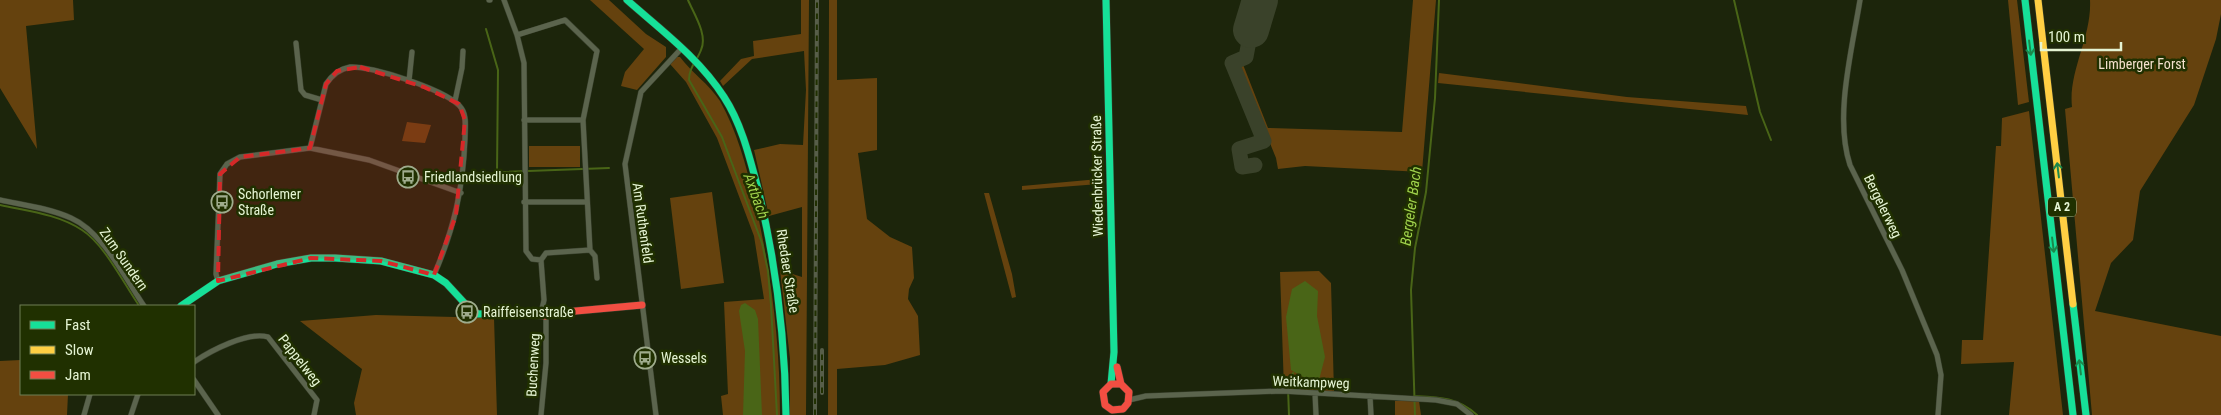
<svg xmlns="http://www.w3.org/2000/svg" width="2221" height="415" font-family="'Roboto Condensed',sans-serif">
  <rect width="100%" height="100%" fill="#1c250b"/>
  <path fill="#65420e" d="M0 0H73L74 20 26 26 37 149 0 88Z
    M590 0H609L646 34 666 47V57L637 90 621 86 625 72 644 49Z
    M801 0H809L806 415H790V359L780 270 802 277V207L769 216 754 150 780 144 803 145 806 90 804 51 752 59 723 86 720 81 741 59 754 56 753 41 801 34Z
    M829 0H837V80L877 78V150L858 153 867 219 890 237 912 247 914 278 909 289 908 299 918 316 920 355 885 365 837 369V415H828Z
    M1413 0H1436L1422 172 1305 166 1278 169 1276 158 1238 64 1242 62 1268 128 1402 132Z
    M2008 0H2017L2029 102 2018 105Z
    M2090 0H2221V14L2216 39 2194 105 2140 191 2133 240 2111 263 2095 311 2221 336V415H2092L2065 109 2072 107C2068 71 2092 37 2090 0Z
    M677 57H680C692 73 709 84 720 101 737 131 746 165 754 198 771 271 780 340 780 415H723L721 396 728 394 724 302 764 299 754 236 717 138 686 82 670 64Z
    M1439 73 1627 97 1746 106 1748 115 1438 83Z
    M2029 111 2063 415H2009L2014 362 1961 364 1962 340H1983L1996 146H2001L2002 118Z
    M407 122 431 125 425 143 402 141Z
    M529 146H580V167H529Z
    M1099 179V184L1022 190V186Z
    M712 192 724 283 681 289 670 198Z
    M984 193H989L1012 274 1016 297 1012 298Z
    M1319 271 1331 283 1334 392 1284 389 1280 272Z
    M376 315 494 318 497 415H356L354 403 362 369 300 321Z
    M21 360V394H68L67 415H0V361Z
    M1395 401H1419L1421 415H1395Z"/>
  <path fill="#496517" d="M1305 281 1318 291 1317 316 1325 357 1319 380 1313 383 1291 370 1286 317 1292 289Z
    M745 303 755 310 758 319 762 415H743L745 351 739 311 741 305Z"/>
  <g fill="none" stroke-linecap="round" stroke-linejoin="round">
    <path stroke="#496517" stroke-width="2" d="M688 0C694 14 708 35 701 50 697 61 689 67 689 80L722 137 762 243 768 271 771 305 777 415
      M1734 0 1760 112 1771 140
      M486 29 498 70 497 172
      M502 172 609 168
      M0 205C27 211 58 214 82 230 104 244 123 282 138 304
      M1414 396C1438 397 1458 397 1477 415
      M1289 415 1288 388 1293 373
      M1415 415 1411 290 1415 248 1426 192 1435 98 1439 0"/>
    <path stroke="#3a422a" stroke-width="15" d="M1251 30 1246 57 1232 63 1264 141 1239 149 1242 167 1255 165"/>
    <path stroke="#3a422a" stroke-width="36" d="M1251 30 1260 0"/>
    <g stroke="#39402d" stroke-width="6">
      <path id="street" d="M489 0H490
        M504 0 517 35 524 63 526 251 532 259 541 260
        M1860 0C1852 50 1834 117 1850 165L1902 270 1937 355 1941 375 1938 415
        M517 35 565 20 597 51 583 120 590 250
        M296 43 301 90 305 95 322 100
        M409 81 412 52
        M455 101 462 68 463 51
        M524 120H583
        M310 148 326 84C332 75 339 69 350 67 369 65 452 91 462 109 467 117 465 129 465 139 463 189 454 229 434 275
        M0 200C23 205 49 208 71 218 103 232 125 278 144 306
        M524 202H586
        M218 281 216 274 220 174 227 164 240 157 310 148 369 160 461 193
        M541 314 544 300 541 260 546 253 590 250 595 256 597 278
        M194 362C210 351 248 331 268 337L317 400 314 415
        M194 380 218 415
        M1315 393 1316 415
        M1370 396 1371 415
        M1129 400 1146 396 1282 391 1436 400 1457 404 1471 415
        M84 415 90 394
        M131 415 138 394
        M541 415 546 363V316
        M656 415 625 164 641 92 680 50"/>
    </g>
    <g stroke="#39402d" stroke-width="8">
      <path id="fast" d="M627 0C661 30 699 58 724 97 741 123 749 155 757 185 776 261 785 337 786 415
        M1106 0 1114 352 1111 384
        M2025 0 2073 415
        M2073 304 2086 415
        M181 306 218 281 277 264 311 258H335L381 261 434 275 446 283 470 309 478 314 511 313"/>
    </g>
    <g stroke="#39402d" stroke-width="8">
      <path id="slow" d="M2038 0 2073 304"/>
    </g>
    <g stroke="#39402d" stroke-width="8">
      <path id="jam" d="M511 313 546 316 554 313 642 305
        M1117 367 1121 384 1129 392 1128 403 1123 409 1112 410 1105 405 1103 392 1111 384H1121"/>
    </g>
    <use href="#street" stroke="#5b644d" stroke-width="5"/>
    <use href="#fast" stroke="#16e098" stroke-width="7"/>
    <use href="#slow" stroke="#ffcf43" stroke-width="7"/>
    <use href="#jam" stroke="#f24e42" stroke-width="7"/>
    <g stroke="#575e49" stroke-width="4">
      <path id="rail" d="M822 393V350
        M815 415 817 0"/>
    </g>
    <use href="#rail" stroke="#203000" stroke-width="2" stroke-dasharray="5.5" stroke-linecap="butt"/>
  </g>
  <defs><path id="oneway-shaft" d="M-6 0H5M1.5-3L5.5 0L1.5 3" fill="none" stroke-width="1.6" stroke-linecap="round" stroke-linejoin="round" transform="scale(1.25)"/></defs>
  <g stroke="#1b884c">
    <use href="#oneway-shaft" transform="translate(2030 48) rotate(83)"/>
    <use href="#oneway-shaft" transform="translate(2058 170) rotate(-97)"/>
    <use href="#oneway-shaft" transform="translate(2053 245) rotate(83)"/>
    <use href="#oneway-shaft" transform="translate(2080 367) rotate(-97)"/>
  </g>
  <path fill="#d62828" fill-opacity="0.2" stroke="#d62828" stroke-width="4" stroke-dasharray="10 6" stroke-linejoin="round" d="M360 67 424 87 459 104 465 120 456 215 434 275 381 261 311 258 218 281 220 174 240 157 310 148 326 84 337 71Z"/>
  <defs>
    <g id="bus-ring" transform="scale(1.125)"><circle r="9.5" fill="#203000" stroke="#9fac8d" stroke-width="1.5"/><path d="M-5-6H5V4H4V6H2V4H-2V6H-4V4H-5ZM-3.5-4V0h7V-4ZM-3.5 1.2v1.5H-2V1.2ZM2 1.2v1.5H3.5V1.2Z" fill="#9fac8d"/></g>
  </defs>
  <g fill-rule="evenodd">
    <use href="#bus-ring" x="408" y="177"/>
    <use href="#bus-ring" x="222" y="202"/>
    <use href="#bus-ring" x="467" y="312"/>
    <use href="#bus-ring" x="645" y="358"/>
  </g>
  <g text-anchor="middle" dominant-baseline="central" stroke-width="5" stroke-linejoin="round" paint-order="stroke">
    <rect fill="#203000" stroke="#aab994" stroke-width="1" x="2048" y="197.5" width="28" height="19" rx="4"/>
    <g font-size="12" font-weight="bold" fill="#e5f4d3">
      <text x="2062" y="207">A 2</text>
    </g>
    <g font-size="14" fill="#f4e0cc" stroke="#203000">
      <text x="2142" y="64">Limberger Forst</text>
    </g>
    <g font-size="14" fill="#e5f4d3" stroke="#203000">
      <text transform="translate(1097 176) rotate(-91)">Wiedenbrücker Straße</text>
      <text transform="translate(1883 206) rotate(64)">Bergelerweg</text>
      <text transform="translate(643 223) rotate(82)">Am Ruthenfeld</text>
      <text transform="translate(124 259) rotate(55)">Zum Sundern</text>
      <text transform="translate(788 271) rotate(81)">Rhedaer Straße</text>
      <text transform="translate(300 360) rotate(52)">Pappelweg</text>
      <text transform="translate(533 365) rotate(-87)">Buchenweg</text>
      <text transform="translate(1311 382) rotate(2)">Weitkampweg</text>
    </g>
    <g font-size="14" fill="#e5f4d3" stroke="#203000" text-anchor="start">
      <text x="424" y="177">Friedlandsiedlung</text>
      <text x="238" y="194">Schorlemer<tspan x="238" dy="16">Straße</tspan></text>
      <text x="483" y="312">Raiffeisenstraße</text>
      <text x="661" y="358">Wessels</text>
    </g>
    <g font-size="15" font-style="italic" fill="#a0d24c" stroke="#203000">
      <text transform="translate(756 196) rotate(70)">Axtbach</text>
      <text transform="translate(1411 206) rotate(-82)">Bergeler Bach</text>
    </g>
  </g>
  <rect x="20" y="305" width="175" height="90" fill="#203000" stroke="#6f7e54"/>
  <rect x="30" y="321" width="25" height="8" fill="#16e098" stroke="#6f7e54"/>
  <text x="65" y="330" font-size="15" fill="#e5f4d3">Fast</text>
  <rect x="30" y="346" width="25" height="8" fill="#ffcf43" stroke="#6f7e54"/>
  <text x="65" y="355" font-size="15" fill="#e5f4d3">Slow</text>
  <rect x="30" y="371" width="25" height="8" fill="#f24e42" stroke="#6f7e54"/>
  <text x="65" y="380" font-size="15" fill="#e5f4d3">Jam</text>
  <path d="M2041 42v8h80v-8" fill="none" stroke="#e5f4d3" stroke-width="2.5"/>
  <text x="2048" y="42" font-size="15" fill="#e5f4d3" stroke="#203000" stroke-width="4" paint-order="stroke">100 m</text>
</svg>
